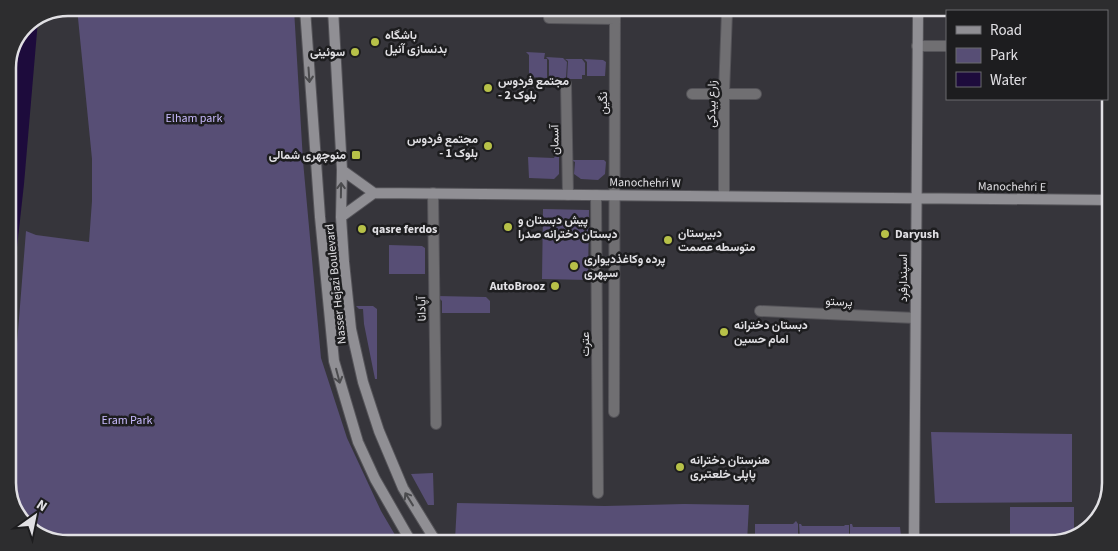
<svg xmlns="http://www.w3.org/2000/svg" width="1118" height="551" font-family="'Source Sans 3',Vazirmatn,sans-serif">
  <rect width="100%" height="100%" fill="#36353b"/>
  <path fill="#574e75" d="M77 8 294 9 303 161 321 358 347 438 381 511 398 540 42 537 18 517 8 487V456L26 231 36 235 89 242 92 201V159Z
    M526 52 545 53 544 59H547V78L529 77V55Z
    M546 57 563 58 567 62 566 78H549V60Z
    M565 59H582L585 63V75H582V79H567L568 61Z
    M584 59 603 60 606 62 605 76H587V62Z
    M556 154 559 157V174L554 179 529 178 528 157 554 158Z
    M571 160H604L606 162 605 174 598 180 581 179 574 174 575 162Z
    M543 209 589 210 588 280 542 279Z
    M389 245 422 246 425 248V274H389Z
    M437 296 486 297 490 301V313H442V301Z
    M356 306H373L377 309V379H375L364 324 363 309H359Z
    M931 432 1072 434V502L935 503Z
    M433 473 434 505H428L411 474Z
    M457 503 605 506 684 504 749 505 747 542 455 540Z
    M1010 507H1074V536L1050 543H1010Z
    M796 521 798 524V537H755V524H793Z
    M799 524H801L802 526H844L845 525H849V538L800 539Z
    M850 524H852L853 527H900L901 536 897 539H850Z"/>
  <path fill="#1d0b3c" d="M38 20 24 184 8 328V64L25 25Z"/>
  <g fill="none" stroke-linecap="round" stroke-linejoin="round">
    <g stroke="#555459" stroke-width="12">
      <path id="street" d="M549 18 615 19
        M917 46H947
        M566 84 568 195
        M692 94H756
        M433 193 436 424
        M596 195 598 493
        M724 196V93L727 12
        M760 311 915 318
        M614 412 615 11"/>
    </g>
    <g stroke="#555459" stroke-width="12">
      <path id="secondary" d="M305 9 320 217 334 361 358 442 375 479 410 540
        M333 9 342 170 341 217 344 262 351 329 363 382 379 431 403 488 435 540
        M342 170 374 193
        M374 193 1109 200
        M341 217 374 193
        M914 543 918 13"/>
    </g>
    <use href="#street" stroke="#706f72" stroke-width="10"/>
    <use href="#secondary" stroke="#908f94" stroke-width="10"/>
  </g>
  <defs><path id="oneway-shaft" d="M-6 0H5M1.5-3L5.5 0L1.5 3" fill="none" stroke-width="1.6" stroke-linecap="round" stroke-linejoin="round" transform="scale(1.25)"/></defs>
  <g stroke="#4b4b4e">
    <use href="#oneway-shaft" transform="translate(309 75) rotate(86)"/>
    <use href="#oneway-shaft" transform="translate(341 190) rotate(-89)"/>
    <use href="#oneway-shaft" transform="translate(338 376) rotate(75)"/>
    <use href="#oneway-shaft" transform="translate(409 499) rotate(-122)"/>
  </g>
  <g fill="#b7c148" stroke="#1d1d1f" stroke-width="2">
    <circle cx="375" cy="42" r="5"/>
    <circle cx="355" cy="52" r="5"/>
    <circle cx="488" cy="88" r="5"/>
    <circle cx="488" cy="146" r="5"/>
    <rect x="351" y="150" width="10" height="10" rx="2.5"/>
    <circle cx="508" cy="227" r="5"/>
    <circle cx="362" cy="229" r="5"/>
    <circle cx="885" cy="234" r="5"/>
    <circle cx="668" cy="240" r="5"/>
    <circle cx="574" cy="266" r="5"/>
    <circle cx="555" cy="286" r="5"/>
    <circle cx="724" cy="332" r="5"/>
    <circle cx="680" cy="467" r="5"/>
  </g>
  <g text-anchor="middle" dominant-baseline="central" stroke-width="5" stroke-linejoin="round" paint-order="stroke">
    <g font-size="12" font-weight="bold" fill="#e1e0e4" stroke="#1d1d1f" text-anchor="start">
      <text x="385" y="35">باشگاه<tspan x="385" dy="14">بدنسازی آنیل</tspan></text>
      <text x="345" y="52" text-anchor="end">سوئینی</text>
      <text x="498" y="81">مجتمع فردوس<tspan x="498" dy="14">- بلوک 2</tspan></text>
      <text x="478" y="139" text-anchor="end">مجتمع فردوس<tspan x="478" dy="14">- بلوک 1</tspan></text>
      <text x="346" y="155" text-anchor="end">منوچهری شمالی</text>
      <text x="518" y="220">پیش دبستان و<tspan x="518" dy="14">دبستان دخترانه صدرا</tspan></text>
      <text x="372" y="229">qasre ferdos</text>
      <text x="678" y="233">دبیرستان<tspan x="678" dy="14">متوسطه عصمت</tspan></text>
      <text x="895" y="234">Daryush</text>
      <text x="584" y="259">پرده وکاغذدیواری<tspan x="584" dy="14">سپهری</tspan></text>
      <text x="545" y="286" text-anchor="end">AutoBrooz</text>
      <text x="734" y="325">دبستان دخترانه<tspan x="734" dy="14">امام حسین</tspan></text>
      <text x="690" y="460">هنرستان دخترانه<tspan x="690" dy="14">پاپلی خلعتبری</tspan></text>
    </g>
    <g font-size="12" fill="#e1e0e4" stroke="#1d1d1f">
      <text transform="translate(603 103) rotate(-90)">نگین</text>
      <text transform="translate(712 104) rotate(-89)">زارع بیدکی</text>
      <text transform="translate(555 140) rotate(-91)">آسمان</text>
      <text transform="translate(645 183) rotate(1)">Manochehri W</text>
      <text transform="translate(1012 187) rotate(1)">Manochehri E</text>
      <text transform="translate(903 278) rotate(-90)">اسپندارفرد</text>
      <text transform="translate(336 284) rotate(-96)">Nasser Hejazi Boulevard</text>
      <text transform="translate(839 302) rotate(3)">پرستو</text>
      <text transform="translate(422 309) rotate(-91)">آپادانا</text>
      <text transform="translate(585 344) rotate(-90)">عترت</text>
    </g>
    <g font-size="12" fill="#c8bafd" stroke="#1d1d1f">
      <text x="194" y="118">Elham park</text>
      <text x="127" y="420">Eram Park</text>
    </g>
  </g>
  <path d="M0 0H1118V551H0ZM68 16H1050A52 52 0 0 1 1102 68V483A52 52 0 0 1 1050 535H68A52 52 0 0 1 16 483V68A52 52 0 0 1 68 16Z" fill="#2d2d2f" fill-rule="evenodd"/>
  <path fill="none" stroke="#e1e0e4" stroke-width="2.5" d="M68 16H1050A52 52 0 0 1 1102 68V483A52 52 0 0 1 1050 535H68A52 52 0 0 1 16 483V68A52 52 0 0 1 68 16Z"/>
  <rect x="946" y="10" width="162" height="90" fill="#1d1d1f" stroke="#6b6b6e"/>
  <rect x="956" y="26" width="25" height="8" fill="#908f94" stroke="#6b6b6e"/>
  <text x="990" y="35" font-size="15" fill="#e1e0e4">Road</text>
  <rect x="956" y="48" width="25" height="15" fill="#574e75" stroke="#6b6b6e"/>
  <text x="990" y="60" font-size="15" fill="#e1e0e4">Park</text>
  <rect x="956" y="72" width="25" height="15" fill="#1d0b3c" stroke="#6b6b6e"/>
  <text x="990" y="85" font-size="15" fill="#e1e0e4">Water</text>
  <g transform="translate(35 516) rotate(33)" stroke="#1d1d1f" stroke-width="4" paint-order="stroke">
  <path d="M0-4L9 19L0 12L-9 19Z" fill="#e1e0e4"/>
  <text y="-8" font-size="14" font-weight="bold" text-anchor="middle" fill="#e1e0e4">N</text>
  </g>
</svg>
